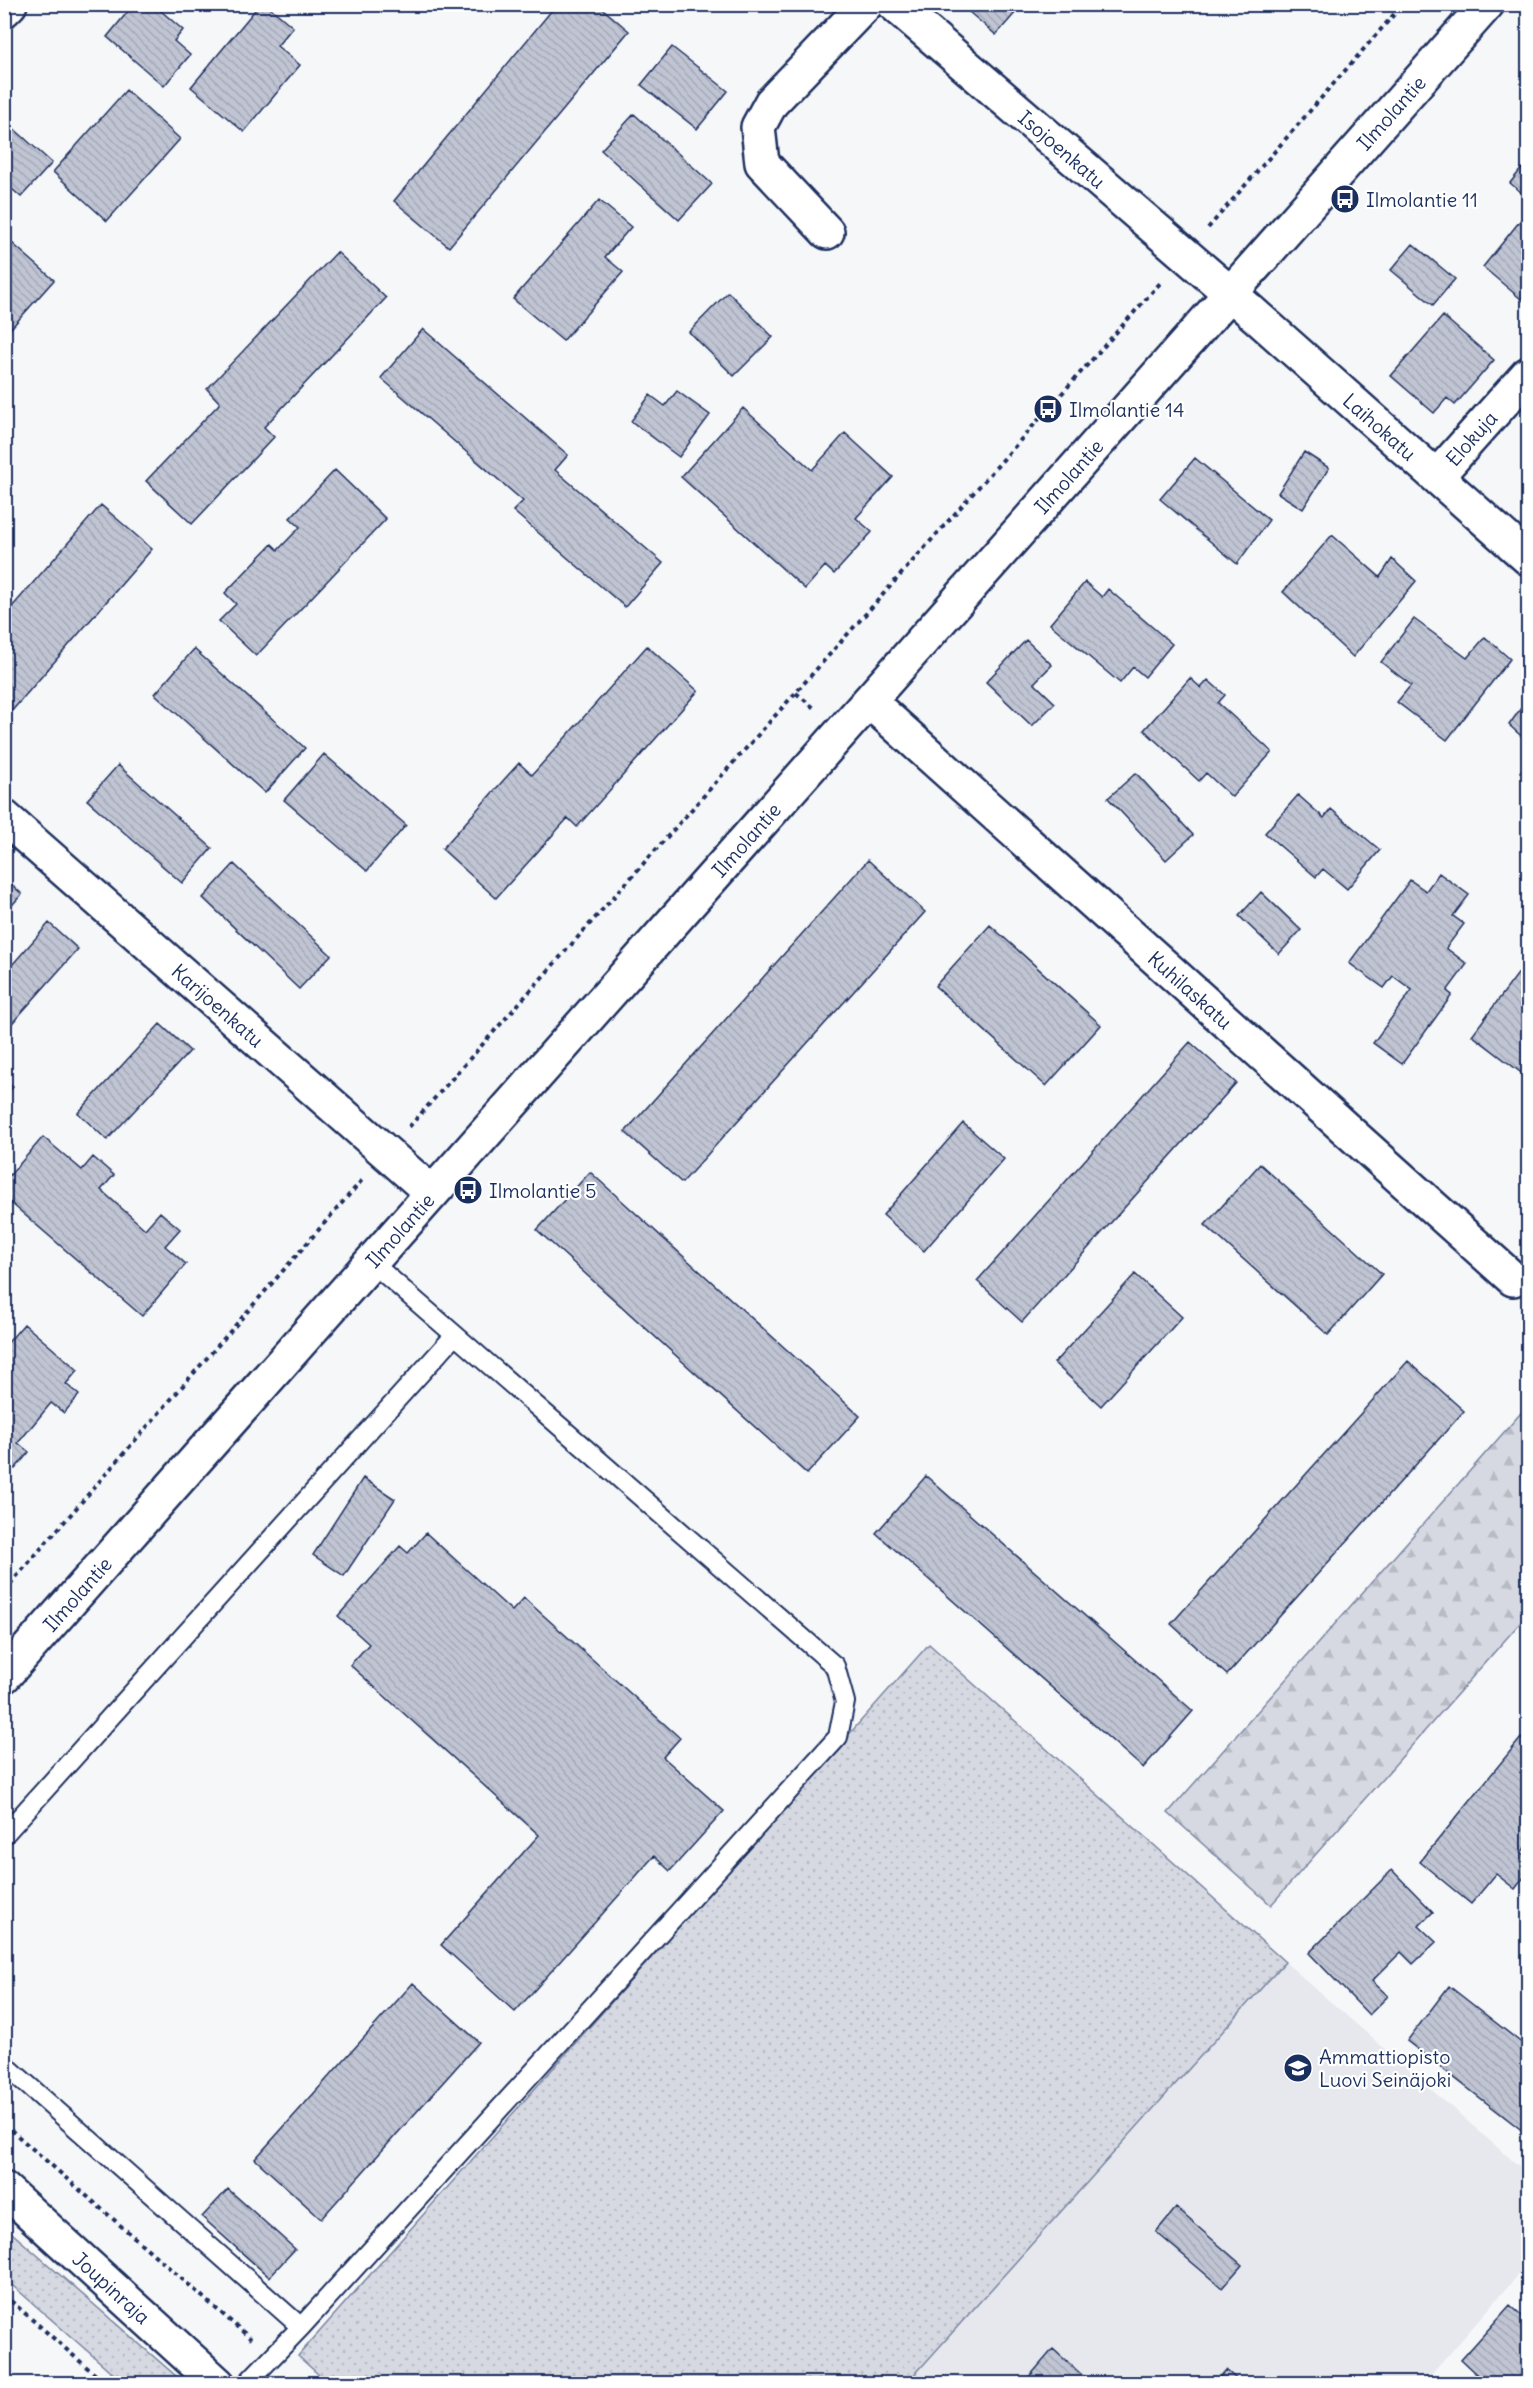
<svg xmlns="http://www.w3.org/2000/svg" width="1533" height="2388" font-family="Delius,sans-serif">
  <defs>
    <pattern id="grass-dots" width="8" height="8" patternUnits="userSpaceOnUse" patternTransform="scale(1.5)"><rect width="8" height="8" fill="#d6d9e2"/><path d="M2 2h.1M6 6h.1" fill="none" stroke="#b7bbc4" stroke-width="1.8" stroke-linecap="round"/></pattern>
    <pattern id="forest-firs" width="22" height="20" patternUnits="userSpaceOnUse" patternTransform="scale(1.5)"><rect width="22" height="20" fill="#d6d9e2"/><path d="M5 1l3.5 6h-7zM16 11l3.5 6h-7z" fill="#b7bbc4"/></pattern>
    <pattern id="building-back-hatch" width="6" height="6" patternUnits="userSpaceOnUse" patternTransform="scale(1.5)"><rect width="6" height="6" fill="#c0c4d3"/><path d="M-1 5l2 2M0 0l6 6M5-1l2 2" fill="none" stroke="#a4a9b8"/></pattern>
  </defs>
  <rect width="100%" height="100%" fill="#f6f7f9"/>
  <filter id="ink" filterUnits="userSpaceOnUse"><feTurbulence type="fractalNoise" baseFrequency=".0167" numOctaves="2"/><feDisplacementMap in="SourceGraphic" scale="12" xChannelSelector="R" yChannelSelector="G"/><feConvolveMatrix kernelMatrix="1 2 1 2 8 2 1 2 1" color-interpolation-filters="sRGB"/></filter>
  <g filter="url(#ink)">
    <path fill="#e6e8ee" d="M1285 1962 1528 2174V2264L1424 2383 907 2384Z"/>
    <path fill="url(#grass-dots)" stroke="#7884a0" stroke-width="1.5" d="M929 1644 1285 1962 907 2383 329 2384 298 2356Z
      M5 2227 184 2383H124L5 2279Z"/>
    <path fill="url(#forest-firs)" stroke="#7884a0" stroke-width="1.5" d="M1528 1405V1614L1271 1905 1168 1813Z"/>
    <path fill="url(#building-back-hatch)" stroke="#1b2f5e" stroke-width="1.5" d="M134 4H153L183 30 174 41 190 55 164 86 107 37Z
      M260 4H266L293 27 277 46 300 65 244 132 191 87Z
      M557 4H597L629 31 449 247 394 201Z
      M975 4H1023L996 35 969 12Z
      M672 47 728 91 697 129 641 85Z
      M126 90 180 139 107 221 53 172Z
      M634 114 712 184 679 220 601 150Z
      M11 126 52 163 21 197 4 182V134Z
      M1522 168 1528 173V198L1510 183Z
      M599 200 631 227 605 257 623 272 563 341 513 299Z
      M1528 211V305L1483 267Z
      M4 236 54 280 4 336Z
      M1413 244 1455 279 1433 305 1391 270Z
      M337 252 386 298 264 427 274 437 192 524 146 481 220 403 207 389Z
      M728 292 773 337 734 376 689 332Z
      M1443 316 1494 360 1455 405 1447 398 1434 413 1391 376Z
      M423 329 568 455 555 470 663 563 625 607 513 511 523 501 381 378Z
      M677 391 710 415 679 457 631 421 650 395 665 406Z
      M743 408 812 470 845 433 893 477 856 518 872 532 834 574 825 566 805 589 681 477Z
      M1304 452 1329 468 1303 509 1278 493Z
      M1195 458 1269 520 1237 564 1160 499Z
      M335 470 386 519 256 656 219 621 236 604 225 593 272 544 278 550 300 527 290 518Z
      M101 505 152 549 4 720V616Z
      M1332 535 1380 577 1392 559 1416 581 1353 657 1283 592Z
      M1085 582 1102 597 1108 589 1172 644 1145 677 1133 667 1120 683 1050 624Z
      M1414 619 1467 658 1485 637 1510 659 1447 740 1397 702 1411 685 1381 662Z
      M1026 640 1052 665 1034 683 1055 703 1032 726 986 682Z
      M647 646 698 691 577 827 568 818 496 898 442 849 519 763 532 775Z
      M194 649 305 748 265 793 155 694Z
      M1190 678 1201 688 1208 680 1225 695 1218 703 1272 752 1232 797 1206 773 1199 781 1144 730Z
      M1528 698V742L1509 725Z
      M324 754 406 825 367 871 284 800Z
      M1528 762V780L1520 772Z
      M118 765 212 848 182 883 87 800Z
      M1136 773 1193 835 1166 860 1108 798Z
      M1298 795 1324 818 1331 809 1380 850 1347 889 1323 869 1316 877 1265 833Z
      M868 860 925 912 682 1183 625 1132Z
      M234 864 331 955 299 989 203 898Z
      M1439 873 1469 895 1453 916 1464 924 1446 948 1467 964 1447 991 1452 995 1402 1064 1373 1043 1412 990 1393 976 1384 988 1349 963 1410 880 1426 891Z
      M4 878 22 894 4 914Z
      M1261 892 1301 930 1279 954 1239 916Z
      M49 923 78 949 6 1030 4 974Z
      M990 925 1101 1025 1046 1086 935 986Z
      M1520 971 1528 978V1078L1472 1035Z
      M160 1024 190 1051 107 1140 78 1113Z
      M1190 1042 1236 1083 1022 1322 977 1281Z
      M4 1080 13 1087 4 1097Z
      M963 1123 1004 1159 924 1251 883 1215Z
      M43 1137 82 1170 93 1157 114 1175 101 1190 145 1229 160 1212 180 1229 165 1246 186 1264 142 1316 4 1197V1182Z
      M1260 1164 1382 1274 1328 1335 1205 1225Z
      M590 1172 860 1416 807 1474 537 1230Z
      M1135 1274 1182 1317 1101 1406 1054 1363Z
      M24 1324 78 1370 66 1384 79 1395 64 1413 51 1403 18 1443 29 1452 15 1469 4 1461V1347Z
      M1408 1361 1464 1411 1227 1675 1171 1624Z
      M926 1476 1193 1711 1143 1768 876 1533Z
      M363 1478 395 1499 344 1576 313 1555Z
      M426 1533 512 1611 524 1598 680 1738 663 1757 724 1811 670 1871 654 1856 515 2012 441 1945 539 1835 350 1665 369 1644 338 1616 400 1546 408 1553Z
      M1521 1738 1528 1744V1844L1521 1853 1528 1860V1872L1515 1889 1496 1874 1471 1904 1420 1862Z
      M1392 1870 1433 1912 1419 1926 1436 1942 1413 1964 1401 1952 1372 1981 1388 1996 1369 2015 1309 1953Z
      M413 1983 479 2042 321 2219 255 2159Z
      M1449 1986 1528 2048V2135L1407 2041Z
      M228 2189 295 2249 269 2277 202 2217Z
      M1176 2208 1242 2265 1222 2288 1156 2232Z
      M1510 2305 1528 2321V2384H1487L1461 2360Z
      M1053 2349 1092 2384H1023Z
      M1226 2370 1242 2384H1214Z"/>
    <g fill="none" stroke-linecap="round" stroke-linejoin="round">
      <g stroke="#1b2f5e" stroke-width="22">
        <path id="service" d="M4 1835 455 1335
          M4 2064 301 2327
          M246 2384 301 2327 838 1737 845 1702 835 1666 370 1261"/>
      </g>
      <g stroke="#1b2f5e" stroke-width="38">
        <g id="minor">
          <path id="s1" d="M894 4 1231 294 1528 558"/>
          <path d="M4 10 10 4"/>
          <path d="M827 232 762 163 758 127 771 103 866 4"/>
          <path id="s2" d="M1437 476 1528 374"/>
          <path id="s3" d="M869 701 1513 1279"/>
          <path id="s4" d="M4 817 432 1193"/>
        </g>
      </g>
      <g stroke="#1b2f5e" stroke-width="38">
        <g id="tertiary">
          <path id="s5" d="M4 1676 1487 4"/>
          <path id="s6" d="M4 2189 218 2384"/>
        </g>
      </g>
      <path stroke="#1b2f5e" stroke-width="4" stroke-dasharray="4.5 4.5" stroke-linecap="butt" d="M1208 228 1403 4
        M796 693 814 708
        M409 1127 1162 281
        M4 1591 362 1180
        M4 2124 251 2339
        M4 2295 106 2384
        M292 2376 300 2384"/>
      <use href="#service" stroke="#fff" stroke-width="18"/>
      <use href="#minor" stroke="#fff" stroke-width="33"/>
      <use href="#tertiary" stroke="#fff" stroke-width="33"/>
    </g>
  </g>
  <defs>
    <g id="bus-disc" transform="scale(1.5)"><circle r="9.5" fill="#1b2f5e" stroke="#fff"/><path d="M-5-6H5V4H4V6H2V4H-2V6H-4V4H-5ZM-3.5-4V0h7V-4ZM-3.5 1.2v1.5H-2V1.2ZM2 1.2v1.5H3.5V1.2Z" fill="#fff"/></g>
    <g id="school-disc" transform="scale(1.5)"><circle r="9.5" fill="#1b2f5e" stroke="#fff"/><path d="M0-5L7-2L0 1L-7-2ZM-4 1L0 2.5L4 1V4Q0 6-4 4Z" fill="#fff"/></g>
  </defs>
  <g fill-rule="evenodd">
    <use href="#bus-disc" x="1345" y="199"/>
    <use href="#bus-disc" x="1048" y="409"/>
    <use href="#bus-disc" x="468" y="1190"/>
    <use href="#school-disc" x="1298" y="2068"/>
  </g>
  <g text-anchor="middle" dominant-baseline="central" stroke-width="4.5" stroke-linejoin="round" paint-order="stroke">
    <g font-size="20" fill="#1b2f5e" stroke="#fff">
      <text stroke="none"><textPath href="#s5" startOffset="2090">Ilmolantie</textPath></text>
      <text stroke="none"><textPath href="#s1" startOffset="222">Isojoenkatu</textPath></text>
      <text stroke="none"><textPath href="#s1" startOffset="644">Laihokatu</textPath></text>
      <text stroke="none"><textPath href="#s2" startOffset="51">Elokuja</textPath></text>
      <text stroke="none"><textPath href="#s5" startOffset="1604">Ilmolantie</textPath></text>
      <text stroke="none"><textPath href="#s5" startOffset="1118">Ilmolantie</textPath></text>
      <text stroke="none"><textPath href="#s3" startOffset="432">Kuhilaskatu</textPath></text>
      <text stroke="none"><textPath href="#s4" startOffset="285">Karijoenkatu</textPath></text>
      <text stroke="none"><textPath href="#s5" startOffset="596">Ilmolantie</textPath></text>
      <text stroke="none"><textPath href="#s5" startOffset="110">Ilmolantie</textPath></text>
      <text stroke="none"><textPath href="#s6" startOffset="146">Joupinraja</textPath></text>
    </g>
    <g font-size="20" fill="#1b2f5e" stroke="#fff" text-anchor="start">
      <text x="1366" y="199">Ilmolantie 11</text>
      <text x="1069" y="409">Ilmolantie 14</text>
      <text x="489" y="1190">Ilmolantie 5</text>
      <text x="1319" y="2056">Ammattiopisto<tspan x="1319" dy="23">Luovi Seinäjoki</tspan></text>
    </g>
  </g>
  <rect width="1533" height="2388" fill="none" stroke="#fff" stroke-width="24"/>
  <rect x="12" y="12" width="1509" height="2364" fill="none" stroke="#1b2f5e" stroke-width="2" filter="url(#ink)"/>
</svg>
